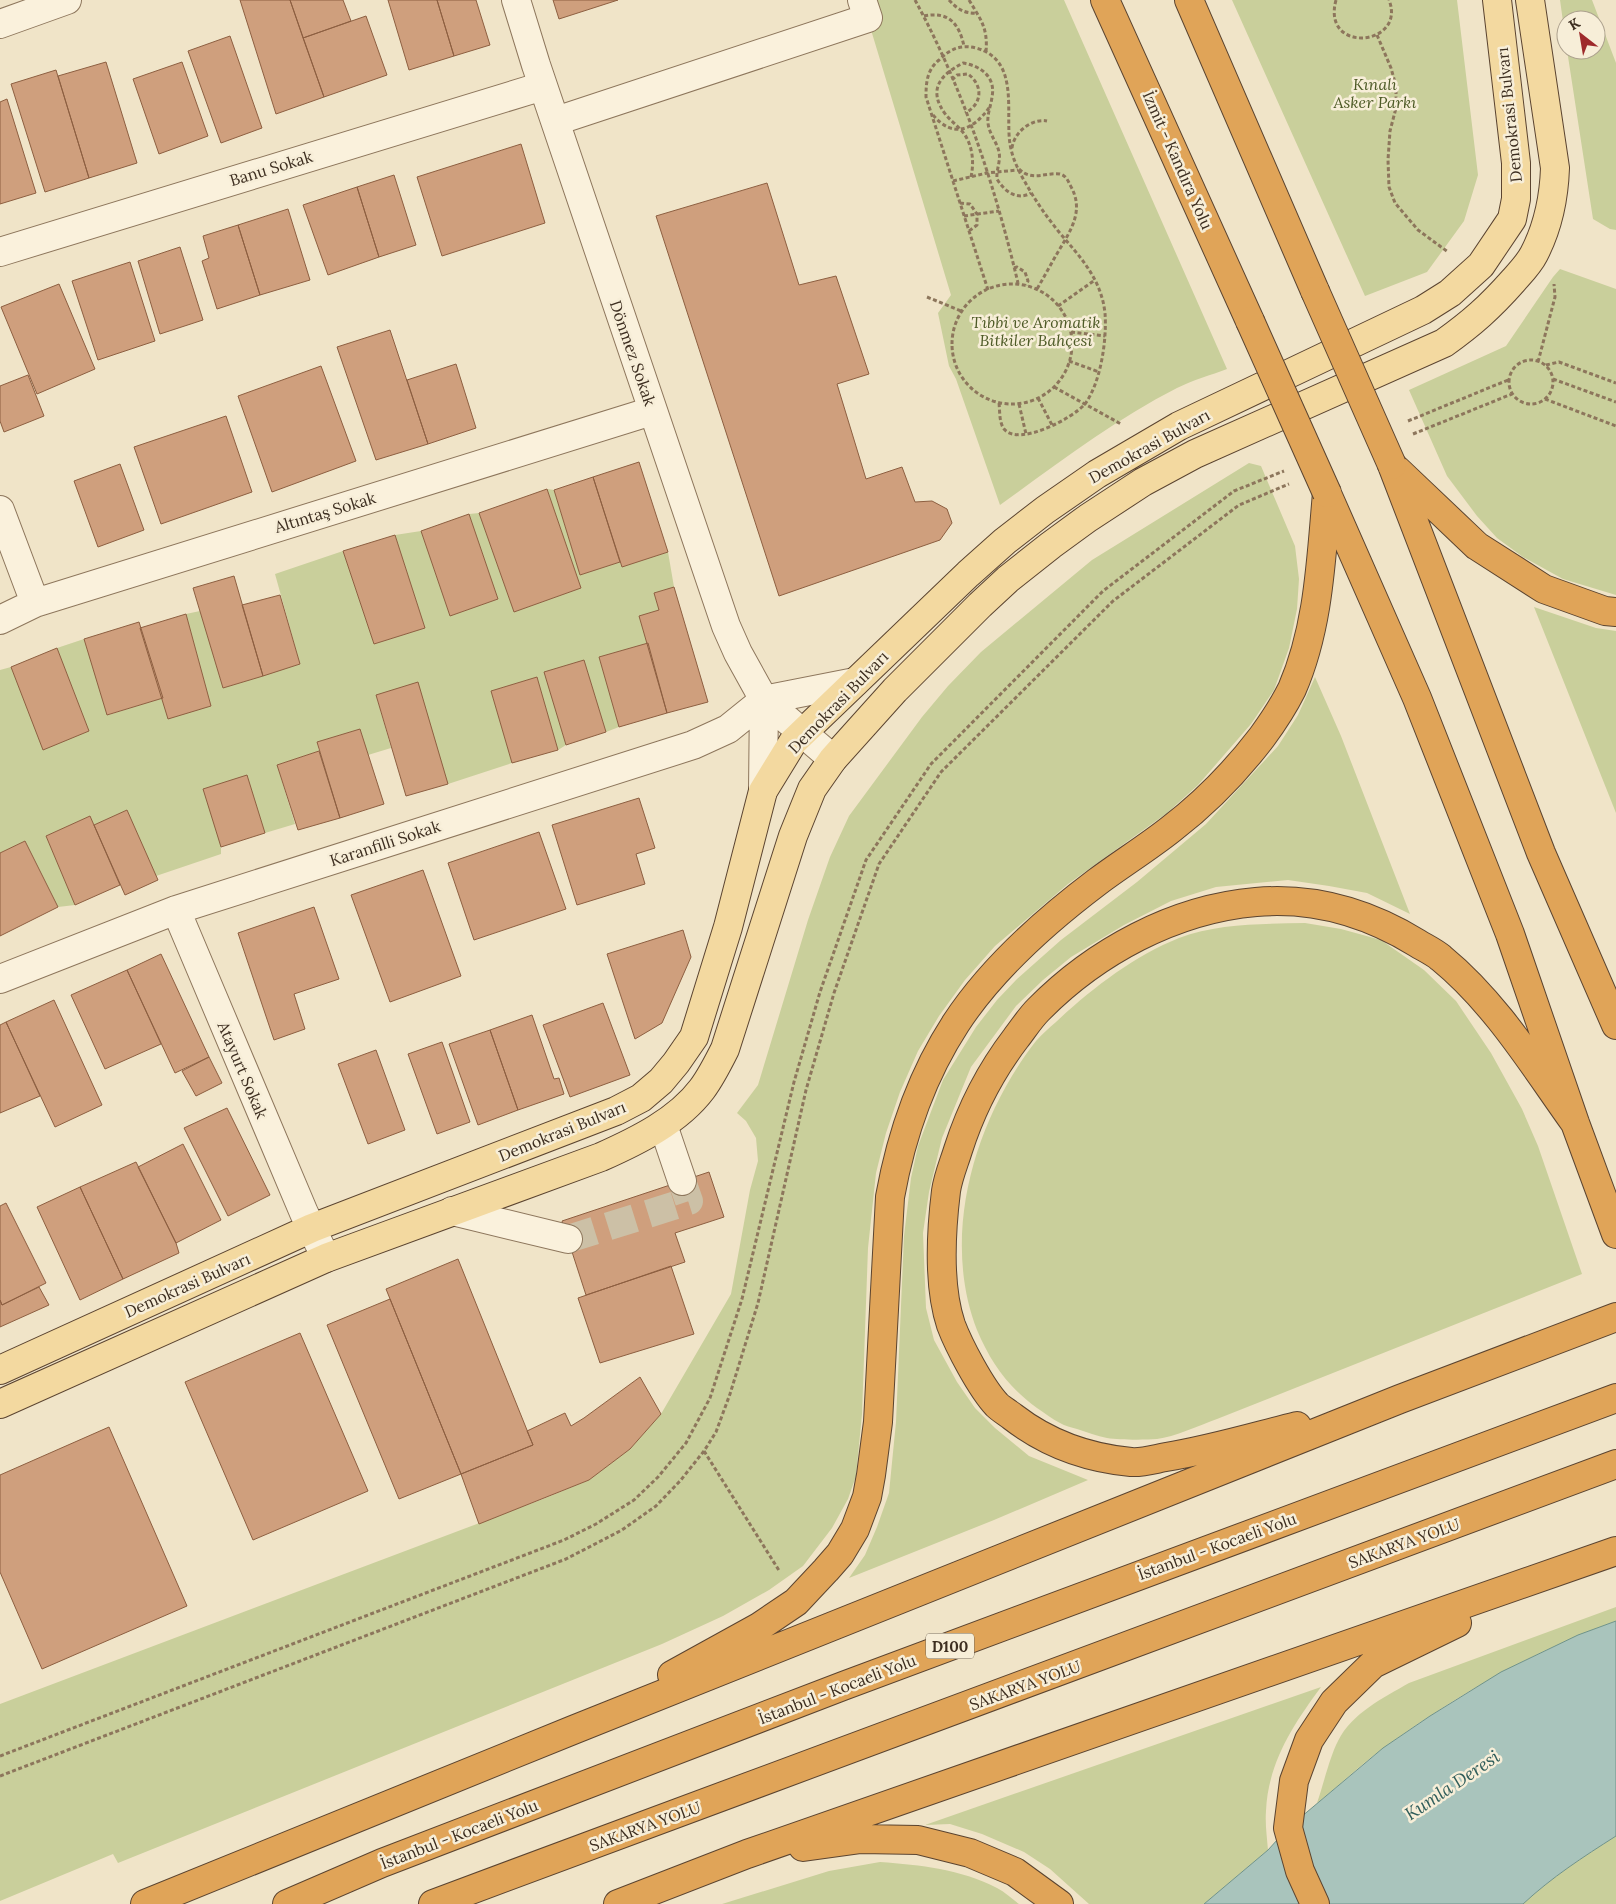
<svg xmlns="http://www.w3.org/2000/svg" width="1616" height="1904" font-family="Lora,serif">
  <rect width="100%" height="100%" fill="#f0e4c8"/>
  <path fill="#c9cf9b" d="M862 0H1064L1227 369C1211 375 1193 380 1177 388 1114 420 1057 464 1000 505L956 379 949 366 938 313 951 295Z
    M1232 0H1457L1478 175 1464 221 1427 272 1365 296Z
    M1560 0H1592L1616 63V230L1610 229 1593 219 1567 50H1596V20H1566V43Z
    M1560 269 1616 289V595L1563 579 1523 557 1497 538 1477 516 1447 476 1409 390 1506 346 1553 277Z
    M1249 463 1261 466 1295 546 1299 579 1297 609 1289 648 1274 690 1251 724 1198 785 1167 813 1068 884 995 946 965 980 939 1016 918 1051 900 1092 886 1133 876 1173 868 1248 862 1414 856 1476 848 1499 832 1528 803 1566 769 1590 723 1616 662 1644 118 1863 113 1854 0 1901V1704L543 1499 589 1480 630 1449 661 1414 731 1294 750 1190 758 1161 756 1138 746 1121 737 1113 758 1085 808 920 830 857 849 816 922 717 948 686 981 652 1092 560Z
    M547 489 554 490 580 575 620 562 622 567 668 552 674 587 654 593 659 610 639 616 648 643 599 657 619 727 606 732 584 660 545 672 566 745 558 750 537 677 491 691 512 763 448 784 376 695 391 748 368 755 360 729 317 742 319 751 277 765 295 824 265 833 247 776 221 847V854L156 876 127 810 94 825 90 816 46 836 75 905 58 907 25 841 0 853V670L11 667 44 749 89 731 57 648 84 639 108 715 163 698 168 718 211 706 186 614 200 611 223 688 300 664 275 574 343 551 374 644 425 628 395 535 421 531 450 616 498 599 469 514 479 513 514 612 581 588Z
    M1534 607 1596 628 1616 631V813Z
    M1315 677 1341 736 1410 914 1367 893 1329 886 1288 880 1216 887 1171 901 1124 925 1071 957 1043 980 1016 1006 971 1067 942 1138 929 1192 923 1233 926 1308 934 1340 957 1382 975 1408 995 1428 1029 1456 1088 1480 994 1520 849 1578 865 1555 877 1527 889 1493 896 1422 904 1236 911 1178 918 1146 943 1080 976 1027 997 1000 1017 979 1061 940 1137 882 1206 824 1278 746 1298 715Z
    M1305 923 1341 929 1381 940 1424 970 1456 1001 1491 1053 1522 1109 1538 1146 1582 1274 1217 1419C1200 1425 1174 1437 1157 1439 1144 1440 1120 1440 1107 1438 1097 1436 1087 1432 1077 1429 1071 1427 1065 1426 1060 1423 1052 1419 1045 1413 1037 1408 1008 1387 991 1363 977 1330 940 1235 975 1119 1036 1041 1042 1034 1049 1028 1056 1022 1091 989 1134 956 1179 938 1218 923 1264 924 1305 923Z
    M1616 1607V1621C1533 1651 1457 1695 1385 1747 1361 1764 1340 1785 1317 1803 1323 1786 1330 1756 1338 1741 1352 1713 1383 1698 1409 1683Z
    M1321 1687C1293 1725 1268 1763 1266 1811 1265 1824 1267 1837 1268 1850L1204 1904H1089L1050 1869 1024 1852 982 1834 950 1824 925 1825Z
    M1616 1836V1904H1523C1552 1877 1583 1857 1616 1836Z
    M880 1862C921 1865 960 1869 997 1888 1005 1892 1012 1899 1019 1904H722L829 1871Z"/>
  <path fill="#a9c4bc" stroke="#6f938a" d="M1616 1621V1836C1583 1857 1552 1877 1523 1904H1204L1268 1850 1288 1828 1383 1748 1430 1716 1501 1672 1578 1635Z"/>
  <path fill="#cf9f7d" stroke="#8d5f41" d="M240 0H290L324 97 276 114Z
    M290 0H343L351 21 303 38Z
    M388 0H437L454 56 409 70Z
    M437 0H476L490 45 454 56Z
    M553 0H618L559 19Z
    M366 16 387 75 324 97 303 38Z
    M230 36 262 128 221 143 188 51Z
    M106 62 137 163 89 178 58 76Z
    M182 62 208 136 159 154 133 79Z
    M56 70 89 178 45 192 11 84Z
    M7 99 36 193 0 204V102Z
    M521 144 545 223 442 256 417 177Z
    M394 175 416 245 379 257 357 187Z
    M767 183 799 285 836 276 869 374 837 384 866 479 902 467 915 502 932 501 947 509 952 523 940 540 779 596 656 216Z
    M357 187 379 257 328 275 303 205Z
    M288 209 310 280 260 295 238 225Z
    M238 225 260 295 217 309 202 261 209 258 203 236Z
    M180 247 203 320 160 334 138 261Z
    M130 262 155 341 98 360 72 281Z
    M59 284 95 369 37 394 1 307Z
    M390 330 428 444 376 460 337 347Z
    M456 364 476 428 428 444 407 380Z
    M321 366 356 461 272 492 238 396Z
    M28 375 44 416 4 432 0 421V386Z
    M226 416 252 492 161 524 134 447Z
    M639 462 668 552 622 567 593 477Z
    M120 464 144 530 98 547 74 481Z
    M593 477 620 562 580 575 554 490Z
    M547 489 581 588 514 612 479 513Z
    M469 514 498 599 450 616 421 531Z
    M395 535 425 628 374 644 343 551Z
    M234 576 263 676 223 688 193 588Z
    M674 587 708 702 667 713 639 616 659 610 654 593Z
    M280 595 300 664 263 676 242 605Z
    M186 614 211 706 168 719 140 628Z
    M139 622 163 698 107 715 84 639Z
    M648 643 667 713 619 727 599 657Z
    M57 648 89 731 43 750 11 667Z
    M584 660 606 732 566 745 544 672Z
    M537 677 558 750 512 763 491 691Z
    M418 682 448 784 406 796 376 695Z
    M360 729 384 804 340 818 317 742Z
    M319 751 340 818 298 830 277 765Z
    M247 775 265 833 221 847 203 789Z
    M639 798 655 848 636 854 645 884 577 905 552 825Z
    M127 810 158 880 125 895 94 825Z
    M90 816 120 885 75 905 46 836Z
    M539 832 566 909 474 940 448 863Z
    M25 841 58 907 0 936V853Z
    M423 870 461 976 390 1002 351 895Z
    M314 907 339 979 294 994 305 1029 274 1040 238 933Z
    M683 930 691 957 662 1023 635 1039 607 954Z
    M161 954 209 1057 175 1073 127 970Z
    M127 970 161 1044 105 1069 71 995Z
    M54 1000 102 1105 55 1127 6 1022Z
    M603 1003 630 1075 570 1097 543 1025Z
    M532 1015 554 1079 559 1078 564 1094 518 1110 490 1030Z
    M6 1022 40 1096 0 1113V1025Z
    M490 1030 518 1110 478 1125 449 1044Z
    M442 1042 470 1122 437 1134 408 1054Z
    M376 1050 405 1130 368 1144 338 1064Z
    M209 1057 222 1083 196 1096 182 1071Z
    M227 1108 270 1195 228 1216 184 1128Z
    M183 1144 221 1220 176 1243 138 1167Z
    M136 1162 176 1243 179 1253 123 1279 80 1187Z
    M709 1172 724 1217 675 1233 685 1262 586 1295 562 1221Z
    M80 1187 123 1279 80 1300 37 1207Z
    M6 1203 46 1283 2 1305 0 1300V1206Z
    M458 1259 533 1445 461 1474 386 1289Z
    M671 1266 694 1334 600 1363 578 1298Z
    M39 1287 49 1305 0 1327V1300L2 1305Z
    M390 1299 461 1474 399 1499 327 1325Z
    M300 1333 368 1491 253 1540 185 1382Z
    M640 1377 661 1414 630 1449 589 1480 479 1524 461 1474 533 1445 527 1431 565 1413 571 1426 584 1418Z
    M109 1427 187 1606 42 1669 0 1572V1475Z"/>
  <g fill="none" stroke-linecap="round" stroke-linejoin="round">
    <path stroke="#ccc0a6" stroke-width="28" stroke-dasharray="28 14" stroke-linecap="butt" d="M568 1239 689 1201 682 1181"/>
    <g stroke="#8d765c" stroke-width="30">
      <path id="minor" d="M516 0 536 65 726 626 738 653 764 700 833 759
        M0 24 67 0
        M556 121 868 18 862 0
        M0 252 543 86
        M0 510 35 603
        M0 620 35 603 652 411
        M763 791 764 700
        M176 910 304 1213 326 1258
        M0 979 176 910 693 745 728 729 764 700 855 682
        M663 1125 682 1181
        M452 1211 568 1239"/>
    </g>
    <g stroke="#5b4430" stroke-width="30">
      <path id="major" d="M0 1370 312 1228 616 1111 641 1098 661 1081 676 1063 694 1037 728 927 763 791 793 742 968 574 1005 541 1045 510 1097 474 1179 426 1423 310 1450 293 1481 265 1512 219 1516 199V163L1497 0
        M0 1404 326 1258 601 1157C637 1141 678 1121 702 1089 711 1077 718 1063 725 1049L793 836 812 789 833 759 895 690 980 605 1008 579 1051 545 1088 518 1143 482 1195 454 1444 343C1472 323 1490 307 1513 281 1520 273 1529 264 1534 254 1548 227 1554 197 1555 168L1530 0"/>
    </g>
    <g stroke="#5b4430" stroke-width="30">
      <path id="highway" d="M1105 0 1250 321
        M1189 0 1315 291
        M1392 465 1541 853 1616 1025
        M1397 470 1477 546 1544 589 1605 611 1616 612
        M1328 496 1417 698 1510 934 1575 1123 1616 1234
        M1297 1426C1253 1437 1210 1450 1166 1457 1155 1459 1142 1463 1131 1462 1088 1458 1048 1444 1013 1417 1008 1413 1001 1409 997 1405 981 1388 959 1346 951 1325 938 1286 941 1232 946 1191 948 1177 954 1163 958 1150 971 1109 990 1072 1016 1038 1023 1029 1030 1018 1038 1010 1095 952 1174 909 1256 902 1313 897 1368 913 1417 943 1425 948 1434 952 1441 958 1496 1003 1534 1066 1575 1123
        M672 1675 759 1627 796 1602 826 1570 840 1554 855 1529 867 1497 871 1475 878 1422 890 1197C901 1136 922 1075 956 1023 992 968 1044 922 1097 882 1121 864 1147 848 1171 829 1205 803 1236 771 1262 737 1273 722 1284 705 1292 689 1319 627 1321 559 1327 493
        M803 1847 861 1839 918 1840 970 1853 1015 1872 1059 1904
        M145 1904 573 1730 1400 1399 1616 1317
        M287 1904 382 1863 843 1686 1616 1398
        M433 1904 1616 1464
        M618 1904 747 1854 1616 1551
        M1315 1904 1300 1871 1288 1828 1294 1781 1309 1740 1334 1702 1373 1664 1457 1623"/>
    </g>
    <path stroke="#8d765c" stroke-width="3" stroke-dasharray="4 2.5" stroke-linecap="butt" d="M915 0C963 88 995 186 1018 283
      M949 0C957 9 965 14 977 13
      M969 0C981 20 988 28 986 52
      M1336 0C1321 55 1407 46 1389 0
      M924 16C948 11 959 23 964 46
      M1377 35 1391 68 1396 86V108L1390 131 1388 160 1389 187 1395 203 1418 230 1448 252
      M952 80 957 75 968 74C983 85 983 104 965 113
      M933 115C953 139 973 130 989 108
      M1012 148C1014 132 1032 118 1047 121
      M1019 169C1032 182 1045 172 1060 174 1065 175 1068 180 1070 185 1085 210 1071 230 1058 252 1051 264 1044 277 1037 289
      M971 177C974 163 973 148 965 135 960 128 952 122 946 115 927 90 940 75 963 63 981 66 996 77 992 97 991 106 987 114 988 123 989 134 997 142 999 152 1001 161 996 170 997 179 1004 191 1017 201 1031 193
      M953 181 987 173 1018 170
      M960 203 970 204 977 214V225L969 231
      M964 216 999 211
      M1014 268 1017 267 1025 272 1028 281 1026 285
      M952 344a60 60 0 1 1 120 0a60 60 0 1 1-120 0Z
      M988 290 926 97C926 82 927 70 939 60 950 49 961 44 976 48 1020 60 1005 111 1010 144 1012 157 1018 170 1025 182 1035 200 1046 216 1059 232 1080 257 1101 278 1105 313 1107 339 1101 382 1085 404 1073 418 1019 447 1004 429 999 422 1000 412 999 403
      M927 297 961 311
      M1058 306 1095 280
      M1071 332 1105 336
      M1509 382a22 22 0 1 1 44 0a22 22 0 1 1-44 0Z
      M1069 361 1099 372
      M1538 362 1555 297 1554 284
      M1546 365 1559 362 1616 383
      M1553 379 1616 402
      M1054 387 1121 424
      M1038 398 1052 425
      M1545 399 1616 426
      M1019 404 1026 434
      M1408 421 1508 380
      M1413 434 1512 394
      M704 1451 780 1572
      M0 1756 564 1540 596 1524 634 1500 658 1477 686 1443 710 1398 742 1299 794 1082 820 992 866 860 931 764 1103 591 1234 491 1284 471
      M0 1776 566 1559 622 1530 656 1506 680 1481 704 1451 716 1432 730 1394 758 1303 806 1090 834 993 879 864 941 772 1113 601 1239 505 1289 484"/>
    <use href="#minor" stroke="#faf1dc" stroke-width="28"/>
    <use href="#major" stroke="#f3d9a0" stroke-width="28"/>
    <use href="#highway" stroke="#e0a458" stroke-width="28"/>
    <g stroke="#5b4430" stroke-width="30" stroke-linecap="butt">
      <path id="highway-bridge" d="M1315 291 1392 465
        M1250 321 1327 493"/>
    </g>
    <use href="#highway-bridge" stroke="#e0a458" stroke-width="28"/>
  </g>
  <g text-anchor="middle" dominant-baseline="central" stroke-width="5" stroke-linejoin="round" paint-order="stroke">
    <rect fill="#f7eed8" stroke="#756857" stroke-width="1" x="926" y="1633.5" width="48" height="25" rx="4"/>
    <g font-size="15" font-weight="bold" fill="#3d2e20">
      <text x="950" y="1646">D100</text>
    </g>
    <g font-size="16" font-style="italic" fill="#4d5a26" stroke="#f7eed8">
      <text x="1375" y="84">Kınalı<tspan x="1375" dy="18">Asker Parkı</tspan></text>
      <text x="1036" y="322">Tıbbi ve Aromatik<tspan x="1036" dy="18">Bitkiler Bahçesi</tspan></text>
    </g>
    <g font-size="16" fill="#3d2e20" stroke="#f7eed8">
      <text transform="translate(1509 115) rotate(-96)">Demokrasi Bulvarı</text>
      <text transform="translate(1178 160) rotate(66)">İzmit - Kandıra Yolu</text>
      <text transform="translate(271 168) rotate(-17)">Banu Sokak</text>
      <text transform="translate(633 353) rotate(71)">Dönmez Sokak</text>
      <text transform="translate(1149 446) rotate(-29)">Demokrasi Bulvarı</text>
      <text transform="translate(325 512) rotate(-17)">Altıntaş Sokak</text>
      <text transform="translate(838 702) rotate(-46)">Demokrasi Bulvarı</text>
      <text transform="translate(385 843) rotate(-18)">Karanfilli Sokak</text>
      <text transform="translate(243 1070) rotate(67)">Atayurt Sokak</text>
      <text transform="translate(562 1131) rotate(-22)">Demokrasi Bulvarı</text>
      <text transform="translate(187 1285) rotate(-24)">Demokrasi Bulvarı</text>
      <text transform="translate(1404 1543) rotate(-20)">SAKARYA YOLU</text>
      <text transform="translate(1217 1546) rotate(-20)">İstanbul - Kocaeli Yolu</text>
      <text transform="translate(1025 1685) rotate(-20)">SAKARYA YOLU</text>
      <text transform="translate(837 1689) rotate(-21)">İstanbul - Kocaeli Yolu</text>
      <text transform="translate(645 1826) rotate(-20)">SAKARYA YOLU</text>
      <text transform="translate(459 1834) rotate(-21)">İstanbul - Kocaeli Yolu</text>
    </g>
    <g font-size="18" font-style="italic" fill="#2f5d5a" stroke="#f7eed8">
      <text transform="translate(1452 1785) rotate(-34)">Kumla Deresi</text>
    </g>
  </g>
  <g transform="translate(1581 35) rotate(329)"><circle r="24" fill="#f7eed8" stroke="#ada18e"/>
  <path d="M0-4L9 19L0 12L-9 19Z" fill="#9e2a2b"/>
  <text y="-8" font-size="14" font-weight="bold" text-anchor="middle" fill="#3d2e20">K</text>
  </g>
</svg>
